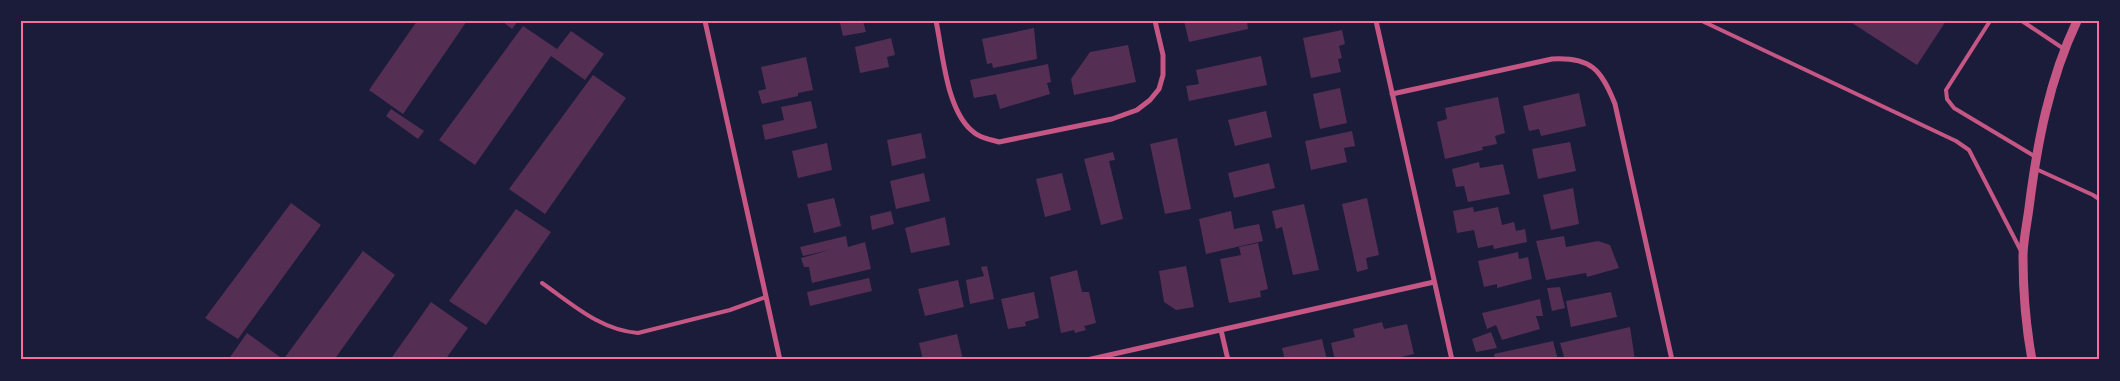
<svg xmlns="http://www.w3.org/2000/svg" width="2120" height="381" font-family="'Golos Text',sans-serif">
  <rect width="100%" height="100%" fill="#1b1b3a"/>
  <path fill="#542f53" d="M417 21H467L403 114 369 90Z
    M502 21H518L512 29Z
    M847 21H863L866 32 843 36 840 23Z
    M1184 21H1247L1248 29 1189 42Z
    M1849 21H1946L1917 65Z
    M523 26 557 49 571 31 604 54 585 80 551 56 475 165 439 140Z
    M1034 28 1037 59 993 68 992 63 987 64 982 39Z
    M1342 30 1345 44 1339 46 1342 58 1338 59 1341 72 1311 78 1303 38Z
    M891 38 895 55 887 57 889 67 860 73 855 47Z
    M1128 45 1136 82 1074 95 1071 79 1090 52Z
    M1261 56 1267 85 1189 101 1186 86 1199 84 1196 70Z
    M806 57 813 90 798 93V96L762 104 758 91 766 89 761 67Z
    M1048 64 1051 82 1047 83 1050 94 1000 109 996 94 974 98 970 80Z
    M593 75 626 98 545 214 509 189Z
    M1340 88 1347 123 1320 129 1313 94Z
    M1579 93 1586 126 1541 136 1539 129 1529 131 1523 106Z
    M1498 97 1505 133 1495 136 1497 144 1482 147 1483 150 1445 159 1437 122 1447 119 1445 108Z
    M811 101 817 128 765 140 762 125 784 120 781 107Z
    M391 109 424 131 418 139 386 116Z
    M1266 111 1272 137 1235 146 1228 120Z
    M1352 131 1355 146 1344 148 1347 162 1311 170 1305 141Z
    M921 133 926 158 892 166 887 140Z
    M1177 138 1191 209 1165 214 1150 144Z
    M1570 142 1576 171 1538 179 1532 149Z
    M827 143 832 170 798 178 792 151Z
    M1113 152 1115 160 1109 161 1123 219 1101 225 1084 159Z
    M1479 162 1480 168 1503 164 1510 194 1468 202 1464 186 1456 187 1452 169Z
    M1269 163 1275 188 1234 198 1228 173Z
    M924 173 930 201 896 209 890 181Z
    M1062 173 1071 210 1045 217 1036 179Z
    M1573 188 1579 224 1551 230 1543 195Z
    M834 198 841 226 814 233 807 204Z
    M1367 198 1379 255 1366 258 1368 269 1357 272 1342 204Z
    M291 203 321 225 238 339 205 318Z
    M1304 204 1319 270 1293 275 1282 227 1276 229 1272 211Z
    M1473 207 1474 212 1498 207 1502 225 1514 222 1516 231 1525 229 1527 242 1494 249 1493 245 1478 248 1474 230 1457 233 1453 211Z
    M516 209 551 232 486 325 449 301Z
    M891 211 894 224 872 230 870 216Z
    M1231 211 1234 229 1259 224 1263 241 1206 254 1199 219Z
    M945 217 950 245 911 253 905 228Z
    M846 236 848 247 865 242 871 269 812 283 809 267H804L801 258 830 250 803 256 800 247Z
    M1564 236 1566 247 1598 241 1610 245 1619 268 1587 277 1586 273 1546 280 1536 241Z
    M1258 243 1268 289 1260 291 1261 297 1229 303 1220 259 1241 255 1239 247Z
    M363 251 395 275 334 360H283Z
    M1518 252 1519 259 1528 257 1532 279 1497 288V284L1484 287 1478 261Z
    M987 266 994 299 970 304 966 280 984 276 981 267Z
    M1186 266 1194 307 1176 310 1164 302 1159 271Z
    M1077 270 1082 292H1089L1096 323 1084 326 1086 330 1075 333 1074 330 1061 333 1050 277Z
    M869 278 872 291 810 306 807 292Z
    M958 280 964 307 925 316 918 289Z
    M1560 287 1565 308 1552 311 1547 288Z
    M1034 292 1039 318 1025 322 1026 326 1008 329 1001 299Z
    M1611 292 1617 317 1571 327 1566 301Z
    M1540 299 1543 316H1536L1540 329 1502 340 1496 325 1487 329 1482 313Z
    M431 302 468 328 445 360H390Z
    M1382 322 1384 329 1407 324 1414 354 1389 360H1335L1331 343 1355 337 1353 329Z
    M1630 327 1635 360H1565L1560 343Z
    M1491 332 1497 348 1476 352 1472 339Z
    M247 333 280 357 278 360H228Z
    M957 334 963 360H923L919 343Z
    M1322 339 1327 360H1285L1282 348Z
    M1553 341 1558 360H1495L1494 354Z"/>
  <g fill="none" stroke-linecap="round" stroke-linejoin="round">
    <path stroke="#c65784" stroke-width="4" d="M1702 21 1956 141 1969 150 2021 251
      M1990 21 1946 90 1947 99 1954 108 2036 157
      M2022 21 2064 49
      M2036 169 2093 195 2099 199
      M542 283C572 304 600 330 638 333L730 310 766 297"/>
    <path stroke="#c65784" stroke-width="5" d="M705 21 780 360
      M936 21C943 54 946 107 971 130 979 138 989 139 999 142L1112 119 1137 110 1150 100 1159 89 1163 75V55L1155 21
      M1376 21 1452 360
      M1392 94 1552 59C1591 57 1601 69 1615 104L1672 360
      M1221 330 1228 360
      M1087 360 1434 282"/>
    <path stroke="#c65784" stroke-width="9" d="M2032 360C2026 327 2023 291 2023 257 2023 241 2027 224 2029 208 2037 144 2049 80 2077 21"/>
  </g>
  <rect width="2120" height="381" fill="none" stroke="#1b1b3a" stroke-width="45"/>
  <rect x="22" y="22" width="2076" height="336" fill="none" stroke="#ff6b9d" stroke-width="2"/>
</svg>
